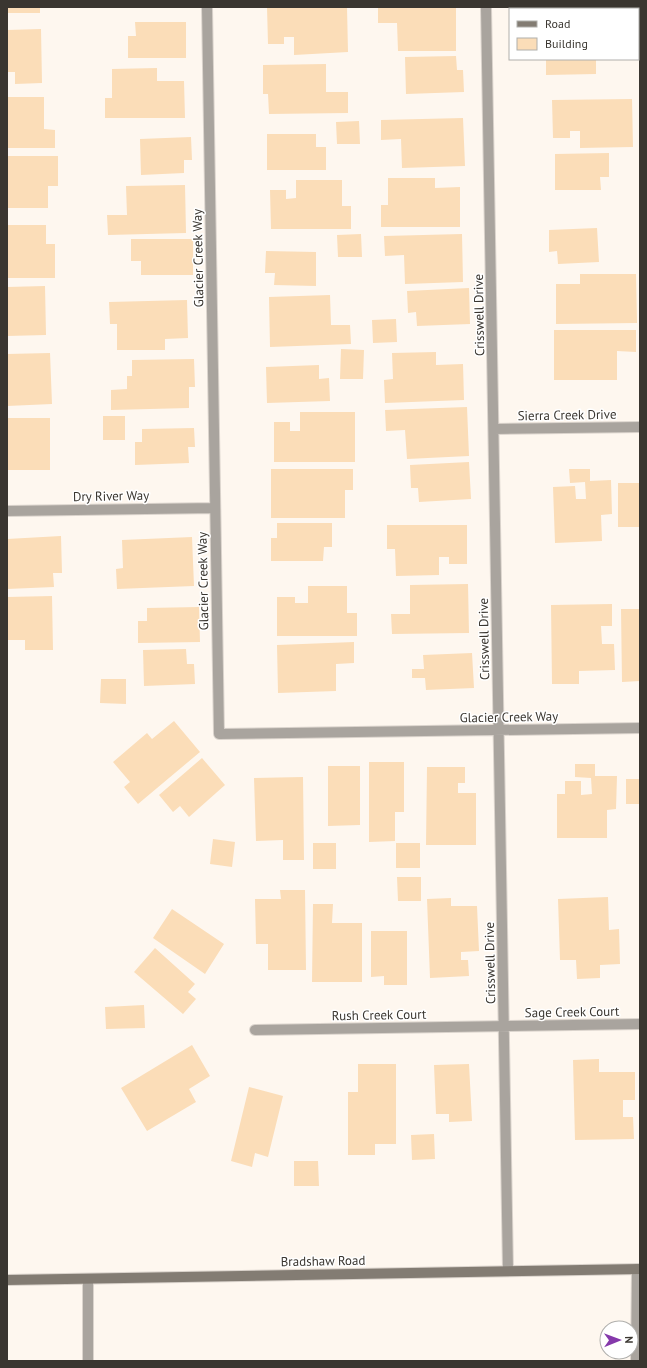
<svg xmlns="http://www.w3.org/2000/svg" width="647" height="1368" font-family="'PT Sans',sans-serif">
  <rect width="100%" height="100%" fill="#fef7ef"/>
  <path fill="#fbddb8" d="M7 7H40V13H7Z
    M267 7H347L348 52 294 55V37H284V44H268Z
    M378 7H456V51H398L397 23H378Z
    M551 7H597V9H551Z
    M135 22H186V58H128V36H136Z
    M41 29 42 83 15 84V72H7V30Z
    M456 56 457 70H463L464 92 406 94 405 57Z
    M546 59H596V74L546 75Z
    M326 64V92H348V113L269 114 268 94H263V65Z
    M157 68V81H184L185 118H105V98H112V69Z
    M7 97H44V129L55 130V148H7Z
    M632 99 633 147 580 148V131H570V138H553L552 100Z
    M463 118 465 166 402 168 401 139 381 140V120Z
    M359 121 360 144H337L336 122Z
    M267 134H316V147H326V170H267Z
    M191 137 192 160H184V173L141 175 140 139Z
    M609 153V177H600L601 190H555V154Z
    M7 156H58V186H48V208H7Z
    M388 178H435V188L460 187V227H381V205H388Z
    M296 180H342V206H351V229H271L270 190H286V199L296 198Z
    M185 185 186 233 108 235 107 215H127L126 186Z
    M7 225H46V244H55V278H7Z
    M597 228 599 262 558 264 557 251 549 252V230Z
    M361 234 362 257H338L337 235Z
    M462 234 463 282 405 284 404 255 385 256 384 236Z
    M131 239H193V275H141V261H131Z
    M266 251 316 252V286L274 285 275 273H265Z
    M580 274H636L637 323 556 324V284H580Z
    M45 286 46 335 7 336V287Z
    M469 288 470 324 417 326 416 312 408 313 407 291Z
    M330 295 331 325H350L351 344 270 347 269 297Z
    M187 300 188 338 165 339V350H117V324H110L109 302Z
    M396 319 397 342 373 343 372 320Z
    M554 330H636V352L617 351V380H554Z
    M341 349 364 350 363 379H340Z
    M436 352V365L463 364 464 400 385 403 384 380 393 379 392 353Z
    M50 353 52 404 7 406V354Z
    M194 359 195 387H189V408L111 410V390L127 389V376H132V360Z
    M319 365V379L329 378 330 401 267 403 266 367Z
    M467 407 469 456 407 459 405 430 386 431 385 410Z
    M300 412H355V462H274V422H290V431H300Z
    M103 416H125V440H103Z
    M7 418H50V470H7Z
    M194 428 195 447H188L189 463 135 465V442H142V429Z
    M469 462 471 499 419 502 418 488H411L410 465Z
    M271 469H353V490H345V518H271Z
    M569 469H590V481L611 480 612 514 601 515 602 541 555 543 553 487 575 486 576 499H586L585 482 570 483Z
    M618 483H640V527H618Z
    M277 523H332V547H324L323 561H271V538H277Z
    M387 525H467V564H449V557H439V575L396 576 395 549H387Z
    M61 536 62 573H53L54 587 7 589V539Z
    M192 537 194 586 117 589 116 569 123 568 122 540Z
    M468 584 469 633 392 634 391 614H410V585Z
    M308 586H347V613H357V636H277V597H295V603H308Z
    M52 596 53 650H25V640H7V597Z
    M612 604V626H601L602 644H614L615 670 579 671V684H552L551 605Z
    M199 607 200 642 138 643V621H147V608Z
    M621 609H640V681L622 682Z
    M354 642V663L336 664V691L278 693 277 645Z
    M186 649 187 664H194L195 684 144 686 143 650Z
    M472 653 474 688 426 690 425 678H412V669H424L423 655Z
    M101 679H126V704L100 703Z
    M174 721 200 752 138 804 124 787 130 782 113 762 147 733 152 739Z
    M202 758 225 785 189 817 180 806 173 812 159 795Z
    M369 762H404V812H395V841L369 842Z
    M575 764H595V776H617L616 809 607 810V838H557V794H565V781H581V795L592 794 591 778 575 777Z
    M328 766H360V825L328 826Z
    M427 767H465V783H458V793H476V845H426Z
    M303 777 304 860H283V840L256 841 254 778Z
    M626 779H640V807H639V804H626Z
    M213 839 235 842 232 867 210 864Z
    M313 843H336V869H313Z
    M396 843H420V868H396Z
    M397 877H421V901H398Z
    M280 890H305L306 970H268V944H256L255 899H281Z
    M608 897 609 930 619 929 620 964 600 965V978L577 979 576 960H560L558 899Z
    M451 898V906H477L479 951 461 952V960H468L469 976 430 978 427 899Z
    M313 904H333L332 923H362V982H312Z
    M172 909 224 944 205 974 153 938Z
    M371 931H407V985H384V976L371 977Z
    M155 948 195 984 188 992 196 999 183 1014 134 972Z
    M144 1005 145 1028 106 1029 105 1007Z
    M192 1045 210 1076 189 1089 196 1102 147 1131 121 1088Z
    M599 1059V1072H635V1100H623V1117H633L634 1139 575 1140 573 1060Z
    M358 1064H396V1144H375V1155H348V1092H358Z
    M469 1064 472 1121 449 1122V1114H436L434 1065Z
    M249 1087 283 1096 268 1157 255 1153 252 1167 231 1161Z
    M434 1134 435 1159 412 1160 411 1135Z
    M294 1161H318L319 1186H294Z"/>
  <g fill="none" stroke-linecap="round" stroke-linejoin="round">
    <g stroke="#dbd4cd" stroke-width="12">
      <path id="lane" d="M636 1361 637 1269"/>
    </g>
    <g stroke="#dbd4cd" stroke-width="12">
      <path id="street" d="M207 7 219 734 640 728
        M486 7 508 1271
        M494 429 640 427
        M7 511 215 508
        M255 1030 640 1024
        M88 1361V1279"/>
    </g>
    <g stroke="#dbd4cd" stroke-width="12">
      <path id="secondary" d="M7 1280 640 1269"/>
    </g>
    <use href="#lane" stroke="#a9a49e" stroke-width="10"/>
    <use href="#street" stroke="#a9a49e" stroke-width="10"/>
    <use href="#secondary" stroke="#837c73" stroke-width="10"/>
  </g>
  <g text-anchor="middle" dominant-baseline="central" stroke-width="3" stroke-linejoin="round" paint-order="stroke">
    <g font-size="13" fill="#3a3630" stroke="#fff">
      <text transform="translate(198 258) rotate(-91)">Glacier Creek Way</text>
      <text transform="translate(479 315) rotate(-91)">Crisswell Drive</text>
      <text transform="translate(567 415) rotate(-1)">Sierra Creek Drive</text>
      <text transform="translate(111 496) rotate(-1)">Dry River Way</text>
      <text transform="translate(203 581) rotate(-91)">Glacier Creek Way</text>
      <text transform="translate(484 639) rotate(-91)">Crisswell Drive</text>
      <text transform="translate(509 717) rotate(-1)">Glacier Creek Way</text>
      <text transform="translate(490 963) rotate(-91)">Crisswell Drive</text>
      <text transform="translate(572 1012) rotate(-1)">Sage Creek Court</text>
      <text transform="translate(379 1015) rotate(-1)">Rush Creek Court</text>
      <text transform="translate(323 1261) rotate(-1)">Bradshaw Road</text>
    </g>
  </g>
  <rect width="647" height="1368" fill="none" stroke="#3a3630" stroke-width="16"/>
  <rect x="509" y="8" width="130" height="52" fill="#ffffff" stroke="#b0afac"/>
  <rect x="517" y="21" width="20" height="6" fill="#837c73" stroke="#b0afac"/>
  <text x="545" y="28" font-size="12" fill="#3a3630">Road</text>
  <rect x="517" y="38" width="20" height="12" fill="#fbddb8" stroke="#b0afac"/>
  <text x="545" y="48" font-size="12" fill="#3a3630">Building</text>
  <g transform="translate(619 1340) rotate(89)"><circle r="19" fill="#ffffff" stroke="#b0afac"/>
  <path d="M0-3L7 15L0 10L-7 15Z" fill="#8539ab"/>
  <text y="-6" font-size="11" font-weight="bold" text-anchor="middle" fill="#3a3630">N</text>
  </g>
</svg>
